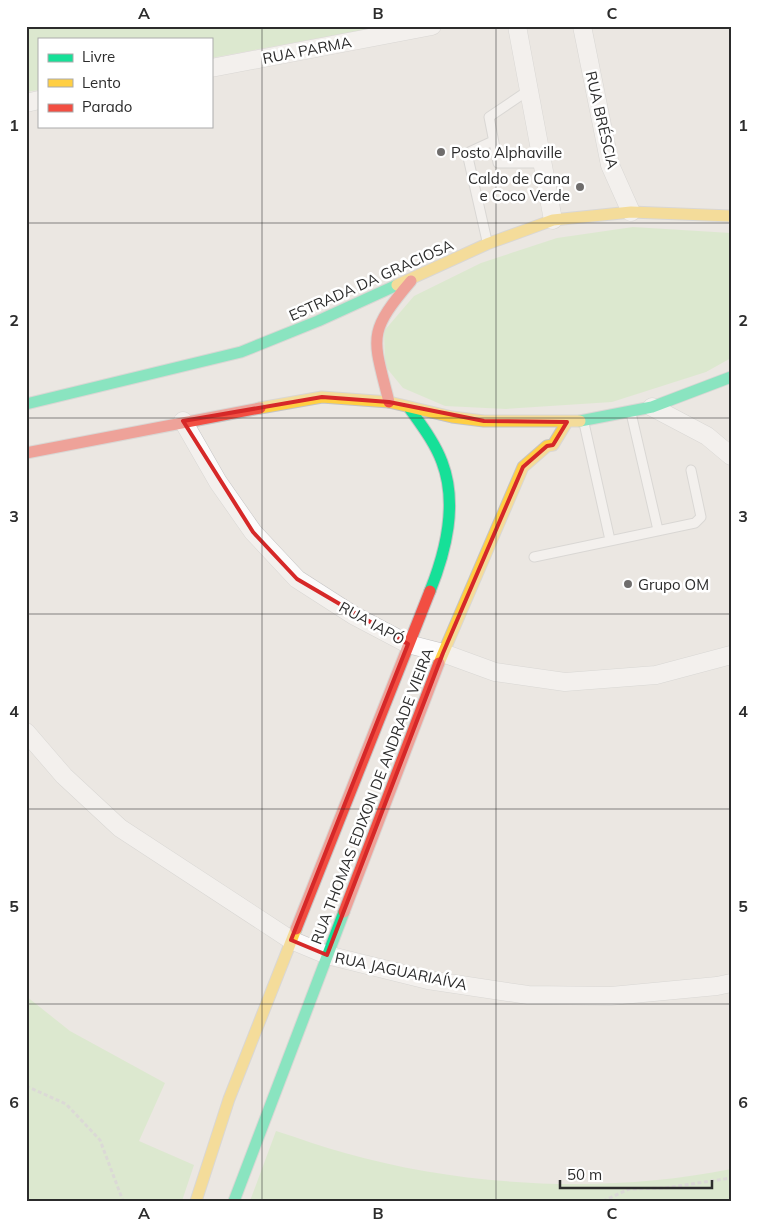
<svg xmlns="http://www.w3.org/2000/svg" width="757" height="1227" font-family="Mulish,sans-serif">
  <rect width="100%" height="100%" fill="#ebe7e2"/>
  <path fill="#cbe8b9" d="M26 26H385L211 58V39H39V90L26 92Z
    M633 227 731 233V358L706 372 612 402 506 409 445 406 403 388 385 366 384 331 414 296 481 263 557 238Z
    M26 996 70 1031 165 1083 139 1141 194 1165 182 1201H26Z
    M276 1131C299 1138 322 1147 345 1153 465 1187 608 1194 731 1169V1201H250Z"/>
  <g fill="none" stroke-linecap="round" stroke-linejoin="round">
    <g stroke="#c4c3c3" stroke-width="11">
      <path id="lane" d="M529 90 489 117 498 163H542
        M487 241 467 153 493 141
        M631 413 658 530
        M584 423 610 540
        M534 557 695 523 701 517 691 470"/>
    </g>
    <g stroke="#c4c3c3" stroke-width="19">
      <path id="street" d="M517 26 553 220
        M582 26 610 165 631 212
        M211 68 432 26
        M26 103 39 100
        M652 407 707 436 731 456
        M183 421 218 482 253 532 297 579 353 615 408 644 443 653 495 672 565 682 656 675 731 655
        M26 732 64 776 120 828 291 940 327 955 428 980 528 995 611 996 717 986 731 983"/>
    </g>
    <g stroke="#c4c3c3" stroke-width="13">
      <path id="fast" d="M26 404 241 352 318 321 397 285
        M410 409C422 426 435 443 442 462 458 504 446 551 430 591
        M580 421 652 407 731 377
        M234 1201 344 912"/>
    </g>
    <g stroke="#c4c3c3" stroke-width="13">
      <path id="slow" d="M397 285 487 244 553 220 631 212 731 216
        M260 408 322 397 389 402 452 417 484 421H580
        M439 663 523 467 547 446 553 445 567 422
        M196 1201 229 1099 296 929"/>
    </g>
    <g stroke="#c4c3c3" stroke-width="13">
      <path id="jam" d="M389 402C373 337 366 334 411 281
        M26 453 260 408
        M344 912 439 663
        M296 929 430 591"/>
    </g>
    <path stroke="#c8c8c7" stroke-width="3" stroke-dasharray="4 2.5" stroke-linecap="butt" d="M26 1086 66 1104 100 1140 123 1201
      M603 1201 629 1189 665 1188 731 1178"/>
    <use href="#lane" stroke="#fcfbfb" stroke-width="9"/>
    <use href="#street" stroke="#fcfbfb" stroke-width="18"/>
    <use href="#fast" stroke="#16e098" stroke-width="11"/>
    <use href="#slow" stroke="#ffcf43" stroke-width="11"/>
    <use href="#jam" stroke="#f24e42" stroke-width="11"/>
  </g>
  <path d="M0 0H757V1227H0ZM322 397 389 402 484 421 567 422 553 445 547 446 523 467 443 653 327 955 291 940 408 644 297 579 253 532 183 421Z" fill="#ebe7e2" fill-opacity=".55" fill-rule="evenodd"/>
  <path fill="none" stroke="#d62828" stroke-width="4" stroke-linejoin="round" d="M322 397 389 402 484 421 567 422 553 445 547 446 523 467 443 653 327 955 291 940 408 644 297 579 253 532 183 421Z"/>
  <path fill="none" stroke="#2c2c2c" stroke-width="1" stroke-opacity="0.55" d="M262 26V1201M496 26V1201M26 223H731M26 418H731M26 614H731M26 809H731M26 1004H731"/>
  <g fill="#6f6d6c" stroke="#fff" stroke-width="2">
    <circle cx="441" cy="152" r="5"/>
    <circle cx="580" cy="187" r="5"/>
    <circle cx="628" cy="584" r="5"/>
  </g>
  <g text-anchor="middle" dominant-baseline="central" stroke-width="5" stroke-linejoin="round" paint-order="stroke">
    <g font-size="15" fill="#2c2c2c" stroke="#fff">
      <text transform="translate(307 50) rotate(-11)">RUA PARMA</text>
      <text transform="translate(602 120) rotate(77)">RUA BRÉSCIA</text>
      <text transform="translate(371 280) rotate(-24)">ESTRADA DA GRACIOSA</text>
      <text transform="translate(372 623) rotate(29)">RUA IAPÓ</text>
      <text transform="translate(372 796) rotate(-69)">RUA THOMAS EDIXON DE ANDRADE VIEIRA</text>
      <text transform="translate(401 971) rotate(12)">RUA JAGUARIAÍVA</text>
    </g>
    <g font-size="15" fill="#2c2c2c" stroke="#fff" text-anchor="start">
      <text x="451" y="152">Posto Alphaville</text>
      <text x="570" y="178" text-anchor="end">Caldo de Cana<tspan x="570" dy="17">e Coco Verde</tspan></text>
      <text x="638" y="584">Grupo OM</text>
    </g>
  </g>
  <rect width="757" height="1227" fill="none" stroke="#ffffff" stroke-width="55"/>
  <rect x="38" y="38" width="175" height="90" fill="#ffffff" stroke="#ababab"/>
  <rect x="48" y="54" width="25" height="8" fill="#16e098" stroke="#ababab"/>
  <text x="82" y="62" font-size="15" fill="#2c2c2c">Livre</text>
  <rect x="48" y="79" width="25" height="8" fill="#ffcf43" stroke="#ababab"/>
  <text x="82" y="88" font-size="15" fill="#2c2c2c">Lento</text>
  <rect x="48" y="104" width="25" height="8" fill="#f24e42" stroke="#ababab"/>
  <text x="82" y="112" font-size="15" fill="#2c2c2c">Parado</text>
  <path d="M560 1180v8h152v-8" fill="none" stroke="#2c2c2c" stroke-width="2.5"/>
  <text x="567" y="1180" font-size="15" fill="#2c2c2c" stroke="#ffffff" stroke-width="4" paint-order="stroke">50 m</text>
  <rect x="28" y="28" width="702" height="1172" fill="none" stroke="#2c2c2c" stroke-width="2"/>
  <g font-size="16" text-anchor="middle" font-weight="bold" fill="#2c2c2c">
    <text x="144" y="19">A</text>
    <text x="378" y="19">B</text>
    <text x="612" y="19">C</text>
    <text x="14" y="131">1</text>
    <text x="743" y="131">1</text>
    <text x="14" y="326">2</text>
    <text x="743" y="326">2</text>
    <text x="14" y="522">3</text>
    <text x="743" y="522">3</text>
    <text x="14" y="717">4</text>
    <text x="743" y="717">4</text>
    <text x="14" y="912">5</text>
    <text x="743" y="912">5</text>
    <text x="14" y="1108">6</text>
    <text x="743" y="1108">6</text>
    <text x="144" y="1219">A</text>
    <text x="378" y="1219">B</text>
    <text x="612" y="1219">C</text>
  </g>
</svg>
